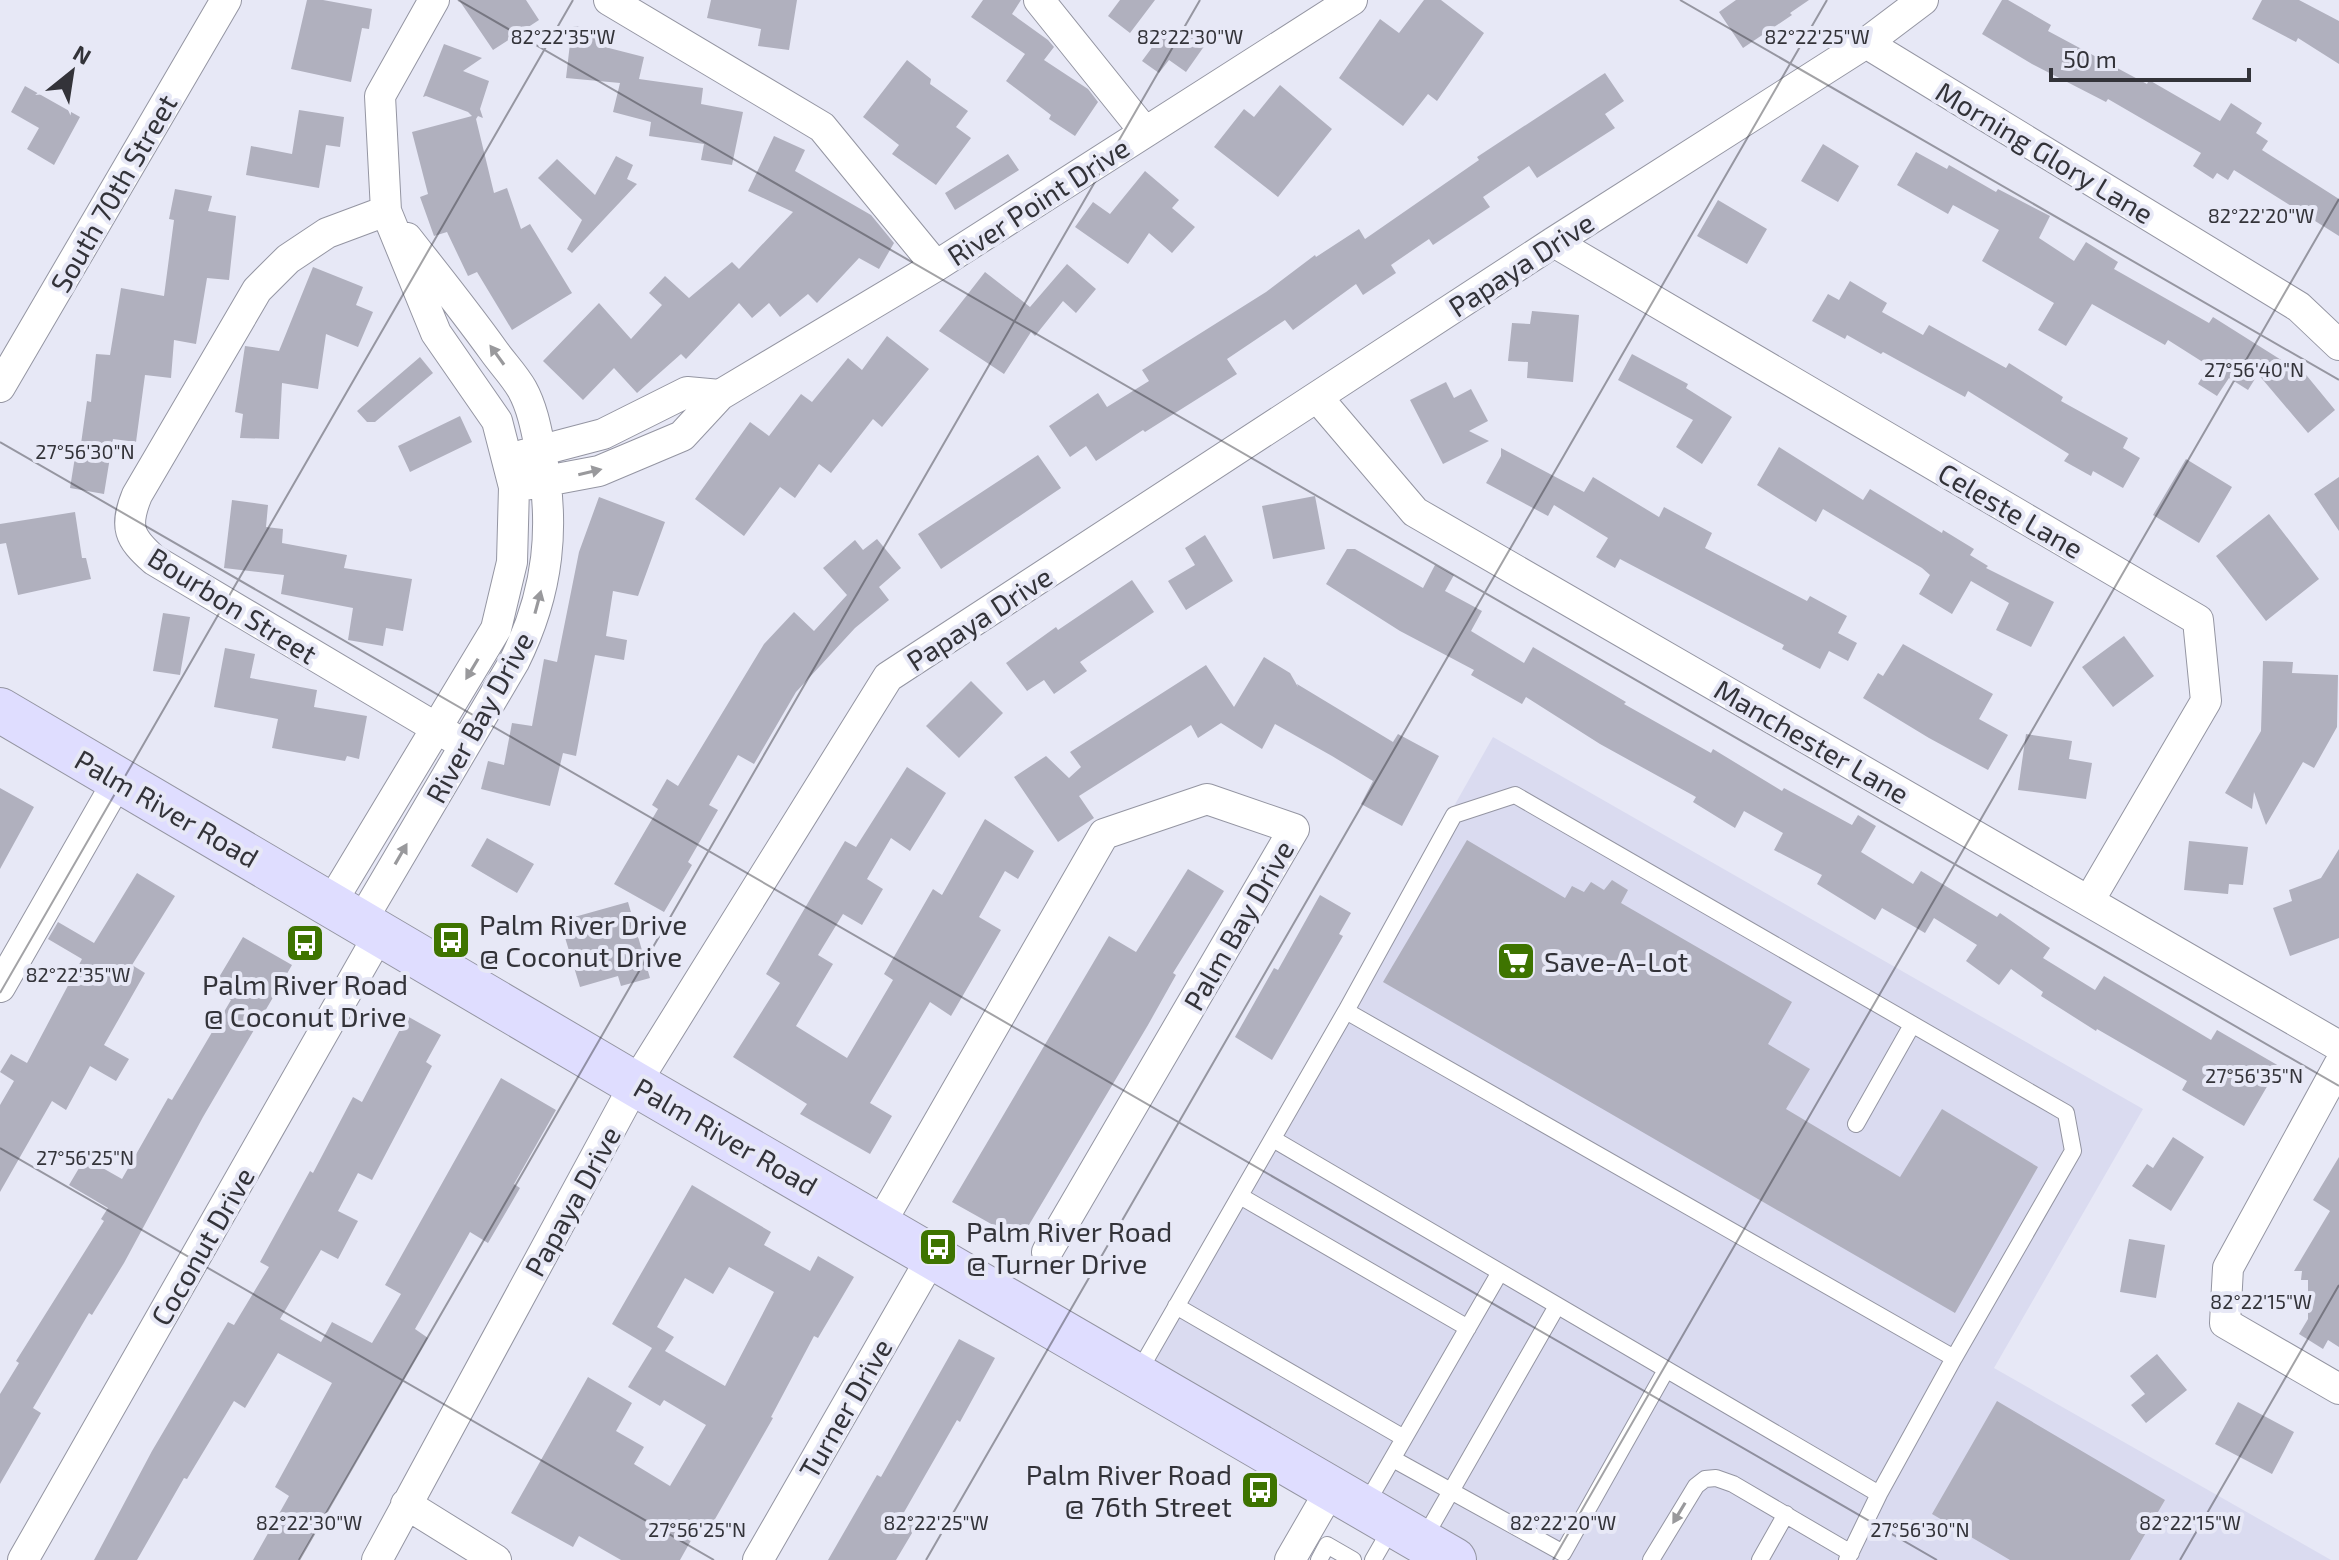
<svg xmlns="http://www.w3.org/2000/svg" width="2339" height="1560" font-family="'Exo 2',sans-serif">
  <rect width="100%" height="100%" fill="#e7e8f6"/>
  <path fill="#dadbf0" d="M1493 737 2143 1109 1994 1368 2331 1560H1471L1137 1368Z"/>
  <path fill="#b0b0be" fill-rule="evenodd" d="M307 0H323L372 9 369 29 362 28 351 82 291 69Z
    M459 0H526L539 20 493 50Z
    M711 0H797L789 50 758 46 761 29 707 18Z
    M983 0H1021L1012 14 1048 40 1054 47 1044 60 1088 89 1098 102 1075 136 1049 119 1051 115 1006 81 1025 54 971 17Z
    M1120 0H1155L1130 33 1108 16Z
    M1424 0H1441L1484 33 1437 101 1428 94 1403 126 1339 78 1380 19 1399 33Z
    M1736 0H1809L1790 13 1792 15 1743 48 1719 12Z
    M2002 0H2008L2051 25 2048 31 2147 84 2149 80 2220 121 2231 103 2262 123 2256 133 2268 141 2262 150 2339 199V236L2234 170 2228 180 2217 173 2213 179 2193 166 2201 153 2108 99 2106 102 2032 64 1982 34Z
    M2262 0H2299L2339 21V64L2298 38 2296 42 2252 19Z
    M572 26 602 29 601 46 644 57 639 79 703 88 701 104 743 112 732 165 701 160 704 144 649 136 651 122 613 112 620 83 566 78Z
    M1189 33 1205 45 1186 72 1169 60 1159 73 1142 61 1162 34 1179 46Z
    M444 44 482 58 463 71 489 81 480 109 483 118 478 116 476 119 494 193 507 188 521 229 530 224 572 293 512 330 477 272 468 276 447 232 434 236 420 197 428 194 412 132 472 116 468 112 426 96 423 97Z
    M907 60 931 79 930 84 968 111 956 127 971 138 936 185 892 154 899 145 863 117Z
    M1605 73 1624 101 1605 114 1615 128 1537 178 1529 166 1483 197 1490 207 1433 245 1429 239 1391 265 1396 273 1363 295 1356 284 1293 330 1285 320 1227 359 1237 374 1145 432 1143 430 1096 461 1086 446 1070 457 1049 426 1098 393 1107 407 1149 381 1142 370 1266 292 1315 255 1316 257 1359 229 1365 239 1479 160 1477 157Z
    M1280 85 1332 129 1278 197 1214 147 1244 109 1254 117Z
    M25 86 80 117 54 165 27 149 39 128 11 112Z
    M299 110 344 117 340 147 326 145 319 188 246 175 251 146 292 154Z
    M774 136 805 150 795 171 871 215 894 243 879 269 859 258 817 303 808 294 780 317 769 303 752 318 739 303 686 359 681 354 637 393 614 368 583 400 543 361 599 303 631 339 662 305 649 293 665 276 689 298 732 262 739 269 793 212 748 191Z
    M1823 144 1859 166 1838 202 1801 181Z
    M1916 152 1947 169 1949 165 1996 192 1998 189 2050 216 2039 238 2074 261 2086 242 2118 262 2114 269 2209 323 2213 317 2294 368 2298 365 2335 410 2308 433 2258 374 2248 390 2229 378 2217 396 2198 384 2209 366 2168 340 2165 345 2092 304 2066 346 2038 330 2054 303 1982 261 1999 230 1953 205 1948 214 1897 185Z
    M1008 154 1019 170 955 210 945 193Z
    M616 156 633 165 627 179 637 184 572 253 567 249 582 220 538 178 557 159 595 195Z
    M1145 171 1179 200 1172 208 1195 227 1172 253 1149 233 1128 264 1075 227 1093 202 1110 214Z
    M175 189 212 196 208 211 236 216 229 280 207 278 196 344 174 340 171 378 145 375 136 442 113 439 104 494 70 488 75 457 79 458 87 401 91 402 96 354 110 355 121 288 164 296 174 220 169 219Z
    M1718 200 1767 229 1747 264 1697 236Z
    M1067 264 1096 289 1076 313 1063 301 1035 336 1031 332 1004 374 939 331 985 272 1030 307Z
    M313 267 363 287 356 305 373 312 358 347 326 334 318 389 282 383 279 439 240 438 243 414 235 412 245 346 279 351Z
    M1850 281 1887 303 1882 312 1923 335 1929 325 2006 368 2009 363 2063 397 2061 401 2128 438 2123 448 2140 458 2123 488 2093 471 2091 476 2064 461 2069 454 1968 391 1965 397 1883 352 1881 354 1847 335 1845 339 1812 321 1828 294 1839 300Z
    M1532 311 1579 315 1573 382 1527 378 1528 362 1508 361 1512 323 1530 324Z
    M887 336 929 369 882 427 873 419 831 473 819 464 795 498 780 487 744 536 695 499 750 422 769 436 801 394 812 402 848 358 862 370Z
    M1632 354 1688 384 1686 388 1732 417 1702 464 1676 447 1693 420 1618 380Z
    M420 357 433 373 375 422H367L357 411Z
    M1446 382 1454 398 1471 389 1488 421 1469 431 1489 441 1443 464 1410 400Z
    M460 416 472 442 410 472 398 446Z
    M1779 447 1863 500 1870 489 1942 533 1943 530 1974 549 1970 555 1988 566 1986 568 2054 602 2031 647 1996 630 2009 603 1971 581 1952 614 1919 594 1930 575 1922 568 1823 509 1816 522 1757 485Z
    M1501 448 1584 492 1593 477 1659 517 1664 507 1712 533 1705 548 1807 601 1810 596 1847 616 1838 633 1857 643 1848 661 1829 651 1820 669 1782 649 1784 645 1620 559 1615 568 1596 557 1608 538 1554 505 1548 516 1486 483 1501 456Z
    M1038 455 1061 488 941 569 918 534Z
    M2186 459 2232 487 2199 543 2153 515Z
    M2339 477V531L2314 494Z
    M1315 496 1325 549 1273 559 1262 506Z
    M599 497 665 522 638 596 613 591 606 636 627 640 624 660 595 655 576 756 563 753 550 806 481 789 488 761 504 765 512 723 532 726 544 659 557 662 579 552Z
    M232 500 268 505 266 527 283 529 282 543 347 555 344 568 412 579 403 631 386 628 383 646 348 640 353 608 281 594 284 575 224 568Z
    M75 512 82 558H86L91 579 18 595 6 543 0 544V524Z
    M2269 514 2319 579 2266 621 2216 556Z
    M1205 535 1233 581 1186 610 1168 581 1195 565 1185 548Z
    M877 539 901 568 879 587 889 600 855 628 796 692 754 764 738 755 709 805 718 810 688 862 692 865 664 912 614 884 658 809 652 805 667 779 678 786 764 644 794 612 814 631 847 595 823 568 855 540 863 550Z
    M1347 549H1355L1423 588 1435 565 1454 575 1445 591 1482 611 1471 631 1524 663 1533 647 1626 702 1624 704 1711 753 1713 749 1782 791 1784 788 1852 825 1858 815 1876 826 1861 852 1913 884 1921 871 1997 917 2000 913 2050 948 2043 958 2095 990 2104 976 2211 1040 2217 1030 2279 1066 2244 1126 2182 1090 2187 1081 2097 1029 2096 1031 2041 996 2043 992 2011 969 1999 985 1966 961 1977 945 1934 918 1925 933 1882 908 1875 920 1817 884 1822 875 1774 850 1783 833 1744 811 1735 828 1693 802 1696 797 1600 744 1526 697 1522 704 1471 675 1474 670 1400 631 1326 584Z
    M1132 580 1154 612 1080 662 1087 671 1054 694 1044 680 1027 691 1006 663 1056 627 1058 630Z
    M163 613 190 617 180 675 153 671Z
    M2124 636 2154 676 2113 707 2082 667Z
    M1903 644 1993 694 1979 719 2008 735 1988 770 1929 738 1863 698 1878 673 1883 676Z
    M225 648 255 654 250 678 317 690 314 707 367 716 359 759 347 756 345 761 272 748 278 719 214 707Z
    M1264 657 1290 673 1298 687 1297 684 1393 742 1398 734 1439 756 1402 826 1361 804 1373 781 1332 756 1275 724 1262 749 1221 723 1198 738 1191 725 1079 796 1094 818 1058 842 1014 777 1046 756 1069 778 1081 767 1070 752 1206 665 1234 707Z
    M2263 661 2293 662 2292 673 2338 675 2337 727 2314 768 2303 762 2266 825 2254 792 2252 809 2225 793 2261 731Z
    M971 681 1003 713 959 758 926 726Z
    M2026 734 2072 741 2069 759 2092 763 2086 799 2018 790Z
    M907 767 946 793 910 851 891 838 867 879 883 889 862 925 843 914 818 955 833 964 796 1026 847 1058 893 980 884 974 933 889 942 895 985 819 1034 851 1018 879 1005 871 979 917 1001 930 951 1016 930 1002 870 1103 892 1116 870 1154 800 1114 807 1104 733 1057 780 983 766 974 812 896 845 841 856 847Z
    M0 788 34 807 0 869Z
    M487 838 534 864 517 893 471 866Z
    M1467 840 1565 898 1572 886 1584 892 1591 882 1604 890 1612 880 1628 890 1621 903 1792 1002 1768 1044 1810 1069 1786 1109 1900 1177 1942 1109 2038 1167 1955 1313 1383 982Z
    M2189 841 2248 847 2243 885 2229 884 2228 894 2184 890Z
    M2339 849V938L2290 956 2273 908 2292 901 2289 890 2321 878Z
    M1188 869 1224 891 1173 973 1176 975 1148 1025 1020 1240 952 1202 1109 936 1136 952Z
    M137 873 175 896 132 965 145 973 104 1045 129 1059 116 1081 90 1066 66 1110 52 1101 0 1192V1105L14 1081 0 1072 11 1054 27 1063 82 959 48 939 58 922 94 943Z
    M1320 895 1351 913 1339 934 1343 936 1272 1060 1235 1037 1274 968 1278 970Z
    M628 902 650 978 621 986 618 976 580 987 560 921Z
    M243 937 292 965 203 1117 124 1263 92 1315 89 1313 33 1408 41 1413 0 1484V1394L19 1363 16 1361 104 1221 101 1219 108 1208 69 1185 85 1158 122 1179 168 1098 172 1100 231 1000 212 989Z
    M407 1016 441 1035 426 1062 432 1066 372 1180 358 1173 338 1211 358 1221 338 1259 321 1250 280 1319 321 1342 332 1322 372 1343 401 1294 385 1285 501 1078 556 1110 514 1184 520 1188 488 1243 470 1232 415 1329 428 1338 299 1560H253L289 1496 275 1487 332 1383 278 1353 245 1408 234 1401 187 1479 184 1478 137 1560H94L152 1451 228 1322 234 1325 269 1267 260 1262 310 1171 313 1173 353 1097 362 1102Z
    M2173 1137 2204 1157 2171 1211 2132 1186 2147 1164 2153 1168Z
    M2339 1157V1347L2328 1340 2323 1349 2299 1334 2308 1319V1280H2301L2302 1271H2294L2330 1211 2313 1200Z
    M692 1185 771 1232 764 1245 810 1271 818 1256 854 1277 818 1338 814 1336 771 1417 773 1418 707 1533 698 1528 680 1560H621L579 1536 573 1547 511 1513 588 1377 632 1403 616 1431 644 1447 634 1464 670 1486 706 1425 664 1400 660 1406 628 1387 652 1348 612 1324ZM729 1267 774 1292 725 1386 665 1351 674 1337 657 1327 685 1278 713 1294Z
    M2129 1239 2165 1245 2156 1298 2120 1292Z
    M959 1339 995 1358 960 1422 957 1420 903 1514 918 1523 896 1560H828L877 1475 881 1477Z
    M2157 1354 2187 1390 2146 1423 2131 1405 2145 1394 2130 1376Z
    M1997 1401 2165 1500 2130 1560H2010L1932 1514Z
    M2238 1402 2294 1432 2272 1474 2215 1444Z"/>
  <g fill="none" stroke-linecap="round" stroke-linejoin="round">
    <g stroke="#9495a2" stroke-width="18">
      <path id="lane" d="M1346 1011 1454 815 1515 795 2066 1113 2073 1151 1954 1358
        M1856 1124 1912 1025
        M1273 1139 1879 1494
        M1240 1196 1468 1328
        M1176 1306 1404 1438
        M1138 1373 1346 1011 1954 1358 1879 1494 1847 1560
        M1393 1459 1563 1553 1666 1370
        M1365 1506 1500 1272
        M1423 1540 1557 1306
        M1319 1560 1327 1545 1353 1560
        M1373 1560 1392 1527
        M1651 1560 1696 1486 1705 1479 1716 1478 1733 1484 1851 1553
        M1760 1560 1786 1514"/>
    </g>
    <g stroke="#9495a2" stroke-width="32">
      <path id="street" d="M609 0 822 127 936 266
        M1039 0 1145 132
        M1866 43 2299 307 2339 345
        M386 211 327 233 288 259 257 290 137 495C124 527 129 538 154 560L465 745
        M1554 242 2198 620 2206 701 2089 901
        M0 387 226 0
        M1317 397 1415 512 2339 1046
        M523 455 603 434 687 392 720 395
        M514 487 599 471 682 436 720 395 936 266 1352 0
        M331 903 496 629 512 562 514 487 497 421 436 333 386 211 380 96 434 0
        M361 922 514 662C549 592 556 525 540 448 536 428 532 407 522 389 514 375 502 363 493 350 465 311 436 275 407 238
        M0 987 119 779
        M2339 1065 2228 1268 2225 1323 2339 1389
        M880 1224 1104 834 1207 799 1294 829 1047 1252
        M406 1504 496 1560
        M23 1560 380 933
        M377 1560 635 1084 888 677 1554 242 1866 43 1923 0
        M758 1560 932 1257
        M1290 1560 1331 1489"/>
    </g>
    <g stroke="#9495a2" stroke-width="46">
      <path id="secondary" d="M0 710 635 1084 1454 1560"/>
    </g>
    <use href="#lane" stroke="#fff" stroke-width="16"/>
    <use href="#street" stroke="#fff" stroke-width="30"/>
    <use href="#secondary" stroke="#dfddff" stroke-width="44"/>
  </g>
  <defs><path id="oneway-solid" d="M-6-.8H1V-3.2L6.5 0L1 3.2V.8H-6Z" transform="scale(2)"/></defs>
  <g fill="#99999c">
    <use href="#oneway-solid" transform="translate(497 355) rotate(-126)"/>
    <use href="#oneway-solid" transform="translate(590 472) rotate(-13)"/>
    <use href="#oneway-solid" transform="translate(538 602) rotate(-75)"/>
    <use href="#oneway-solid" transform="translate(472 669) rotate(121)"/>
    <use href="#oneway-solid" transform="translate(401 854) rotate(-60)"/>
    <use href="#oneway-solid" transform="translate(1679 1513) rotate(121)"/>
  </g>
  <path fill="none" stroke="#333339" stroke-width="2" stroke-opacity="0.45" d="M458 0 2339 1086M1680 0 2339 380M0 442 1937 1560M0 993 573 0M0 1148 714 1560M299 1560 1200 0M926 1560 1827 0M1553 1560 2339 199M2180 1560 2339 1285"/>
  <defs>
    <g id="bus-square" transform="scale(2)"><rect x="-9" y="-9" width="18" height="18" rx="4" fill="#3e7400" stroke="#e7e8f6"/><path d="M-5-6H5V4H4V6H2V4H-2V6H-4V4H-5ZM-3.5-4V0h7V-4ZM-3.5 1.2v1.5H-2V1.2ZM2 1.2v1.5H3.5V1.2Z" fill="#fff"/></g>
    <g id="supermarket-square" transform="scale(2)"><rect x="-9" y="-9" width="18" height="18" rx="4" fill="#3e7400" stroke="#e7e8f6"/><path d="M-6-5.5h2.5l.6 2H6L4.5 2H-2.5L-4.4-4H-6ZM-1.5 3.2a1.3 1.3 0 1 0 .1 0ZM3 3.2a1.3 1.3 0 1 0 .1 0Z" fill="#fff"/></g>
  </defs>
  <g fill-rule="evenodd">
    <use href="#bus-square" x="451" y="940"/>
    <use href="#bus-square" x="305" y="943"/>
    <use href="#supermarket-square" x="1516" y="961"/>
    <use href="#bus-square" x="938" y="1247"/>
    <use href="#bus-square" x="1260" y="1490"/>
  </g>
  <g text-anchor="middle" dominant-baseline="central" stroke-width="8" stroke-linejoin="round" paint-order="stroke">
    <g font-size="28" fill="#333339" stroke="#e7e8f6">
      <text transform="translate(2045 152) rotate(31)">Morning Glory Lane</text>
      <text transform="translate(113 193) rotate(-60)">South 70th Street</text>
      <text transform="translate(1038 201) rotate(-33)">River Point Drive</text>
      <text transform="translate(1521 264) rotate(-33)">Papaya Drive</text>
      <text transform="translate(2011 510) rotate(30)">Celeste Lane</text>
      <text transform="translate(233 605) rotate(32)">Bourbon Street</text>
      <text transform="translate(979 618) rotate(-33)">Papaya Drive</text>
      <text transform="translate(479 717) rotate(-61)">River Bay Drive</text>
      <text transform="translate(1812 741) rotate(30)">Manchester Lane</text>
      <text transform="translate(167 808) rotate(30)">Palm River Road</text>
      <text transform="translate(1238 925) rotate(-60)">Palm Bay Drive</text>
      <text transform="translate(726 1136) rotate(30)">Palm River Road</text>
      <text transform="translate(572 1201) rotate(-61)">Papaya Drive</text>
      <text transform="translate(202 1246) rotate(-60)">Coconut Drive</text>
      <text transform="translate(845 1408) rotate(-60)">Turner Drive</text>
    </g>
    <g font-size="28" fill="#333339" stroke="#e7e8f6" text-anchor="start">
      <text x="479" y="924">Palm River Drive<tspan x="479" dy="32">@ Coconut Drive</tspan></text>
      <text x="1544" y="961">Save-A-Lot</text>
      <text x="305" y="984" text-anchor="middle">Palm River Road<tspan x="305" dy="32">@ Coconut Drive</tspan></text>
      <text x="966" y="1231">Palm River Road<tspan x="966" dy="32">@ Turner Drive</tspan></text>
      <text x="1232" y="1474" text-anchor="end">Palm River Road<tspan x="1232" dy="32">@ 76th Street</tspan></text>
    </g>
  </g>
  <g font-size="20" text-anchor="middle" fill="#333339" stroke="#e7e8f6" stroke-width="8" stroke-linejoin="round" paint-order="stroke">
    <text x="563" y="44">82°22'35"W</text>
    <text x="1190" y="44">82°22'30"W</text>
    <text x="1817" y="44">82°22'25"W</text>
    <text x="2261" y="223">82°22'20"W</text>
    <text x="2254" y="377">27°56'40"N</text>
    <text x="85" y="459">27°56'30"N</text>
    <text x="78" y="982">82°22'35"W</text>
    <text x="2254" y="1083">27°56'35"N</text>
    <text x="85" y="1165">27°56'25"N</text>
    <text x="2261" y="1309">82°22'15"W</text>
    <text x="309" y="1530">82°22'30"W</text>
    <text x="936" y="1530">82°22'25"W</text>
    <text x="1563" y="1530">82°22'20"W</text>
    <text x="2190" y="1530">82°22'15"W</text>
    <text x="697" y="1537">27°56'25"N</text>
    <text x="1920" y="1537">27°56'30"N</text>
  </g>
  <g transform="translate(72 72) rotate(30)" stroke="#e7e8f6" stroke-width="6" paint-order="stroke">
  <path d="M0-6L14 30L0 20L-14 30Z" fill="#333339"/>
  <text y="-12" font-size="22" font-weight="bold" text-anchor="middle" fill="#333339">N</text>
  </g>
  <path d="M2051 68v12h198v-12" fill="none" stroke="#333339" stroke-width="4"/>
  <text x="2063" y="68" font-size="24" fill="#333339" stroke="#e7e8f6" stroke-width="6" paint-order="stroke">50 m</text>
</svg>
